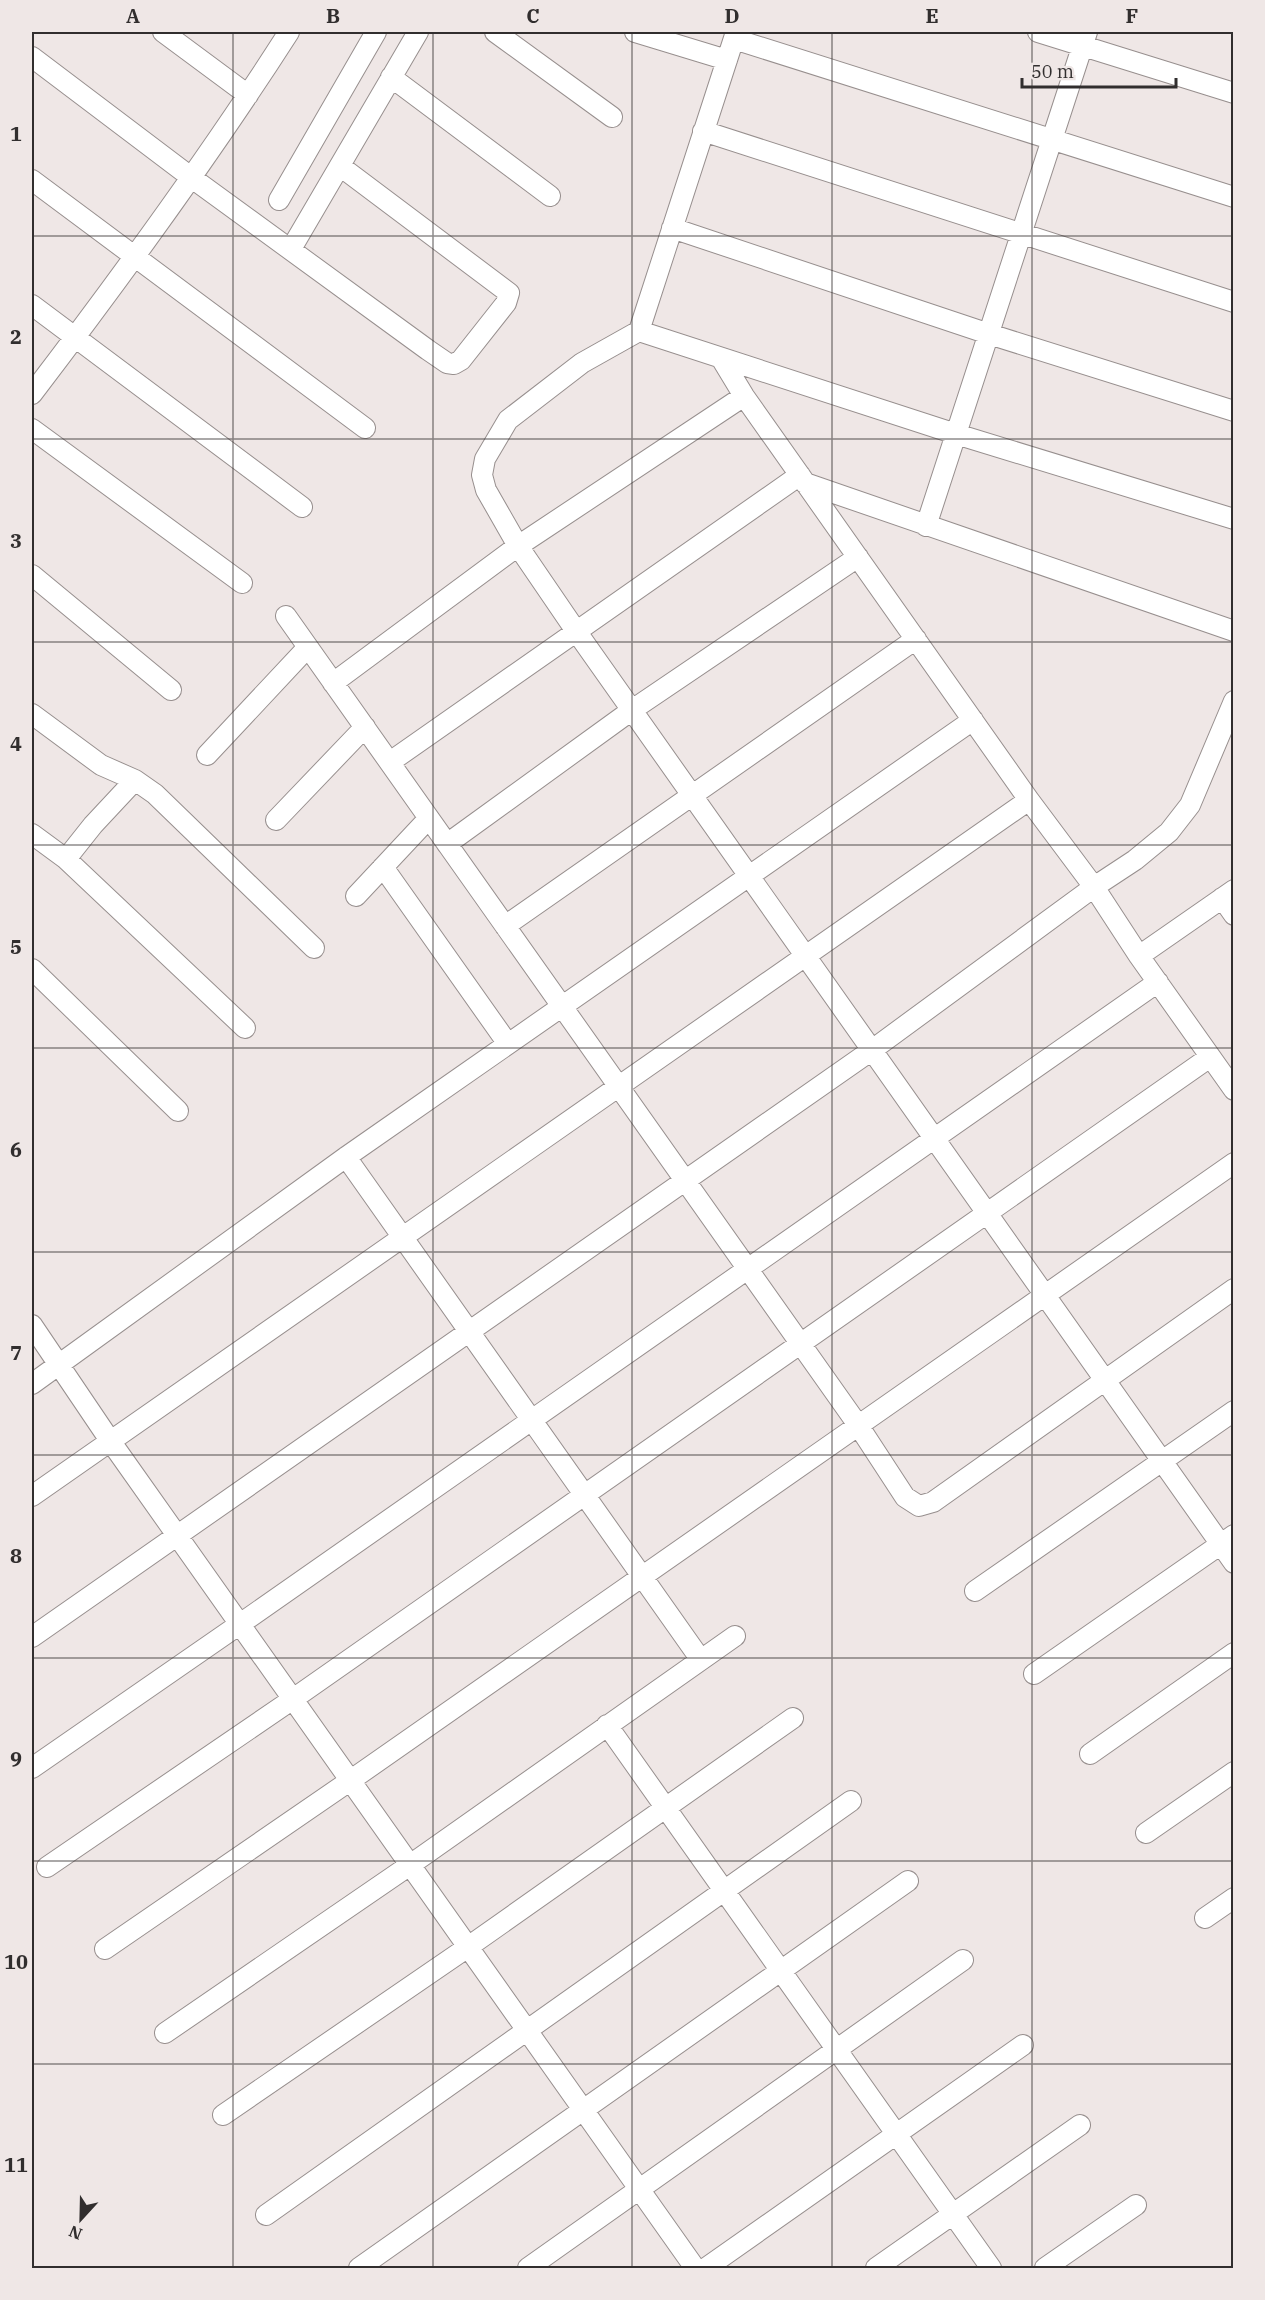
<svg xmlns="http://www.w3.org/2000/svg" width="1265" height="2300" font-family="'IBM Plex Serif',serif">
  <rect width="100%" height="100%" fill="#efe7e6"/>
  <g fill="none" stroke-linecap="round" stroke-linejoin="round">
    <g stroke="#978f8e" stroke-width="22">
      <path id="minor" d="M163 32 248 95
        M495 32 612 117
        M635 32 727 60
        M736 32 639 331 582 363 508 420 485 459 482 475 486 490 518 546 576 631 1234 1563
        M1038 32 1234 93
        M734 39 1234 197
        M32 57 192 178 428 350 447 363 454 364 461 360 506 303 509 293 340 166
        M391 77 550 196
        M703 131 1234 302
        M32 180 365 428
        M279 200 376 32
        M672 228 989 334 1234 411
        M291 249 418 32
        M32 305 302 507
        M639 331 956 434 1234 519
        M721 358 744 396 1029 800 1094 887 1139 956 1234 1090
        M32 394C122 276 209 157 289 32
        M32 429 242 583
        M805 483 1234 631
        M926 526 1087 32
        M32 575 171 690
        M286 616 858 1425 905 1497 919 1506 933 1502 1234 1289
        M333 683 518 546 744 396
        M32 714 101 765 135 780 155 794 314 948
        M207 755 308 647
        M390 762 800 475
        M276 820 365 727
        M32 834 66 859 245 1028
        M447 844 632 710 858 557
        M66 859 93 825 135 780
        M383 867 508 1044
        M356 896 429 818
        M1222 898 1234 915
        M505 926 916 639
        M1139 956 1234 890
        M32 969 178 1111
        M346 1157 701 1660
        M32 1325 111 1442 695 2268
        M32 1384 346 1157 973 720
        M32 1496 1029 800
        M975 1591 1234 1411
        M32 1637 872 1050 1094 887 1135 860 1169 832 1190 805 1234 701
        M1034 1674 1234 1535
        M607 1725 991 2268
        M1090 1754 1234 1653
        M32 1768 240 1624 1158 982
        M1146 1833 1234 1772
        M47 1867 293 1699 1210 1057
        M1205 1918 1234 1898
        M105 1949 351 1780 1234 1163
        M165 2033 410 1865 735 1636
        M223 2115 468 1947 793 1718
        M266 2215 851 1801
        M359 2268 908 1881
        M528 2268 963 1960
        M706 2268 1023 2045
        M876 2268 1080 2125
        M1045 2268 1136 2205"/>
    </g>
    <use href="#minor" stroke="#fff" stroke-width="20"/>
  </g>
  <path fill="none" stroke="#312e2e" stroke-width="1.5" stroke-opacity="0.55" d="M233 32V2268M433 32V2268M632 32V2268M832 32V2268M1032 32V2268M32 236H1234M32 439H1234M32 642H1234M32 845H1234M32 1048H1234M32 1252H1234M32 1455H1234M32 1658H1234M32 1861H1234M32 2064H1234"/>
  <rect width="1265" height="2300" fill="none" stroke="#efe7e6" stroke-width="66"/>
  <g transform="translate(81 2219) rotate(202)" stroke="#efe7e6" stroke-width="4.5" paint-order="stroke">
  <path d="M0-4.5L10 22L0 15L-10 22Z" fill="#312e2e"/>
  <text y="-9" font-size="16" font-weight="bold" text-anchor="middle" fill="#312e2e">N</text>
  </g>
  <path d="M1022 78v9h154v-9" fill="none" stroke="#312e2e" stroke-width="3"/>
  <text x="1031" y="78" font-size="18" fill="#312e2e" stroke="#efe7e6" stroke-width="4.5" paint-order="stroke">50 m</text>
  <rect x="33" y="33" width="1199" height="2234" fill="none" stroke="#312e2e" stroke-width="2"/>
  <g font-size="20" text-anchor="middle" font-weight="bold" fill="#312e2e">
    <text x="133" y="23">A</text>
    <text x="333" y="23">B</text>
    <text x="533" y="23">C</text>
    <text x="732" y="23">D</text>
    <text x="932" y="23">E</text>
    <text x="1132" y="23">F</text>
    <text x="16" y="141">1</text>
    <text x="16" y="344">2</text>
    <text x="16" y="548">3</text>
    <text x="16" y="751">4</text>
    <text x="16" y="954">5</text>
    <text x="16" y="1157">6</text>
    <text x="16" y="1360">7</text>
    <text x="16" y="1563">8</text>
    <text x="16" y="1766">9</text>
    <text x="16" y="1969">10</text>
    <text x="16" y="2172">11</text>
  </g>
</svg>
